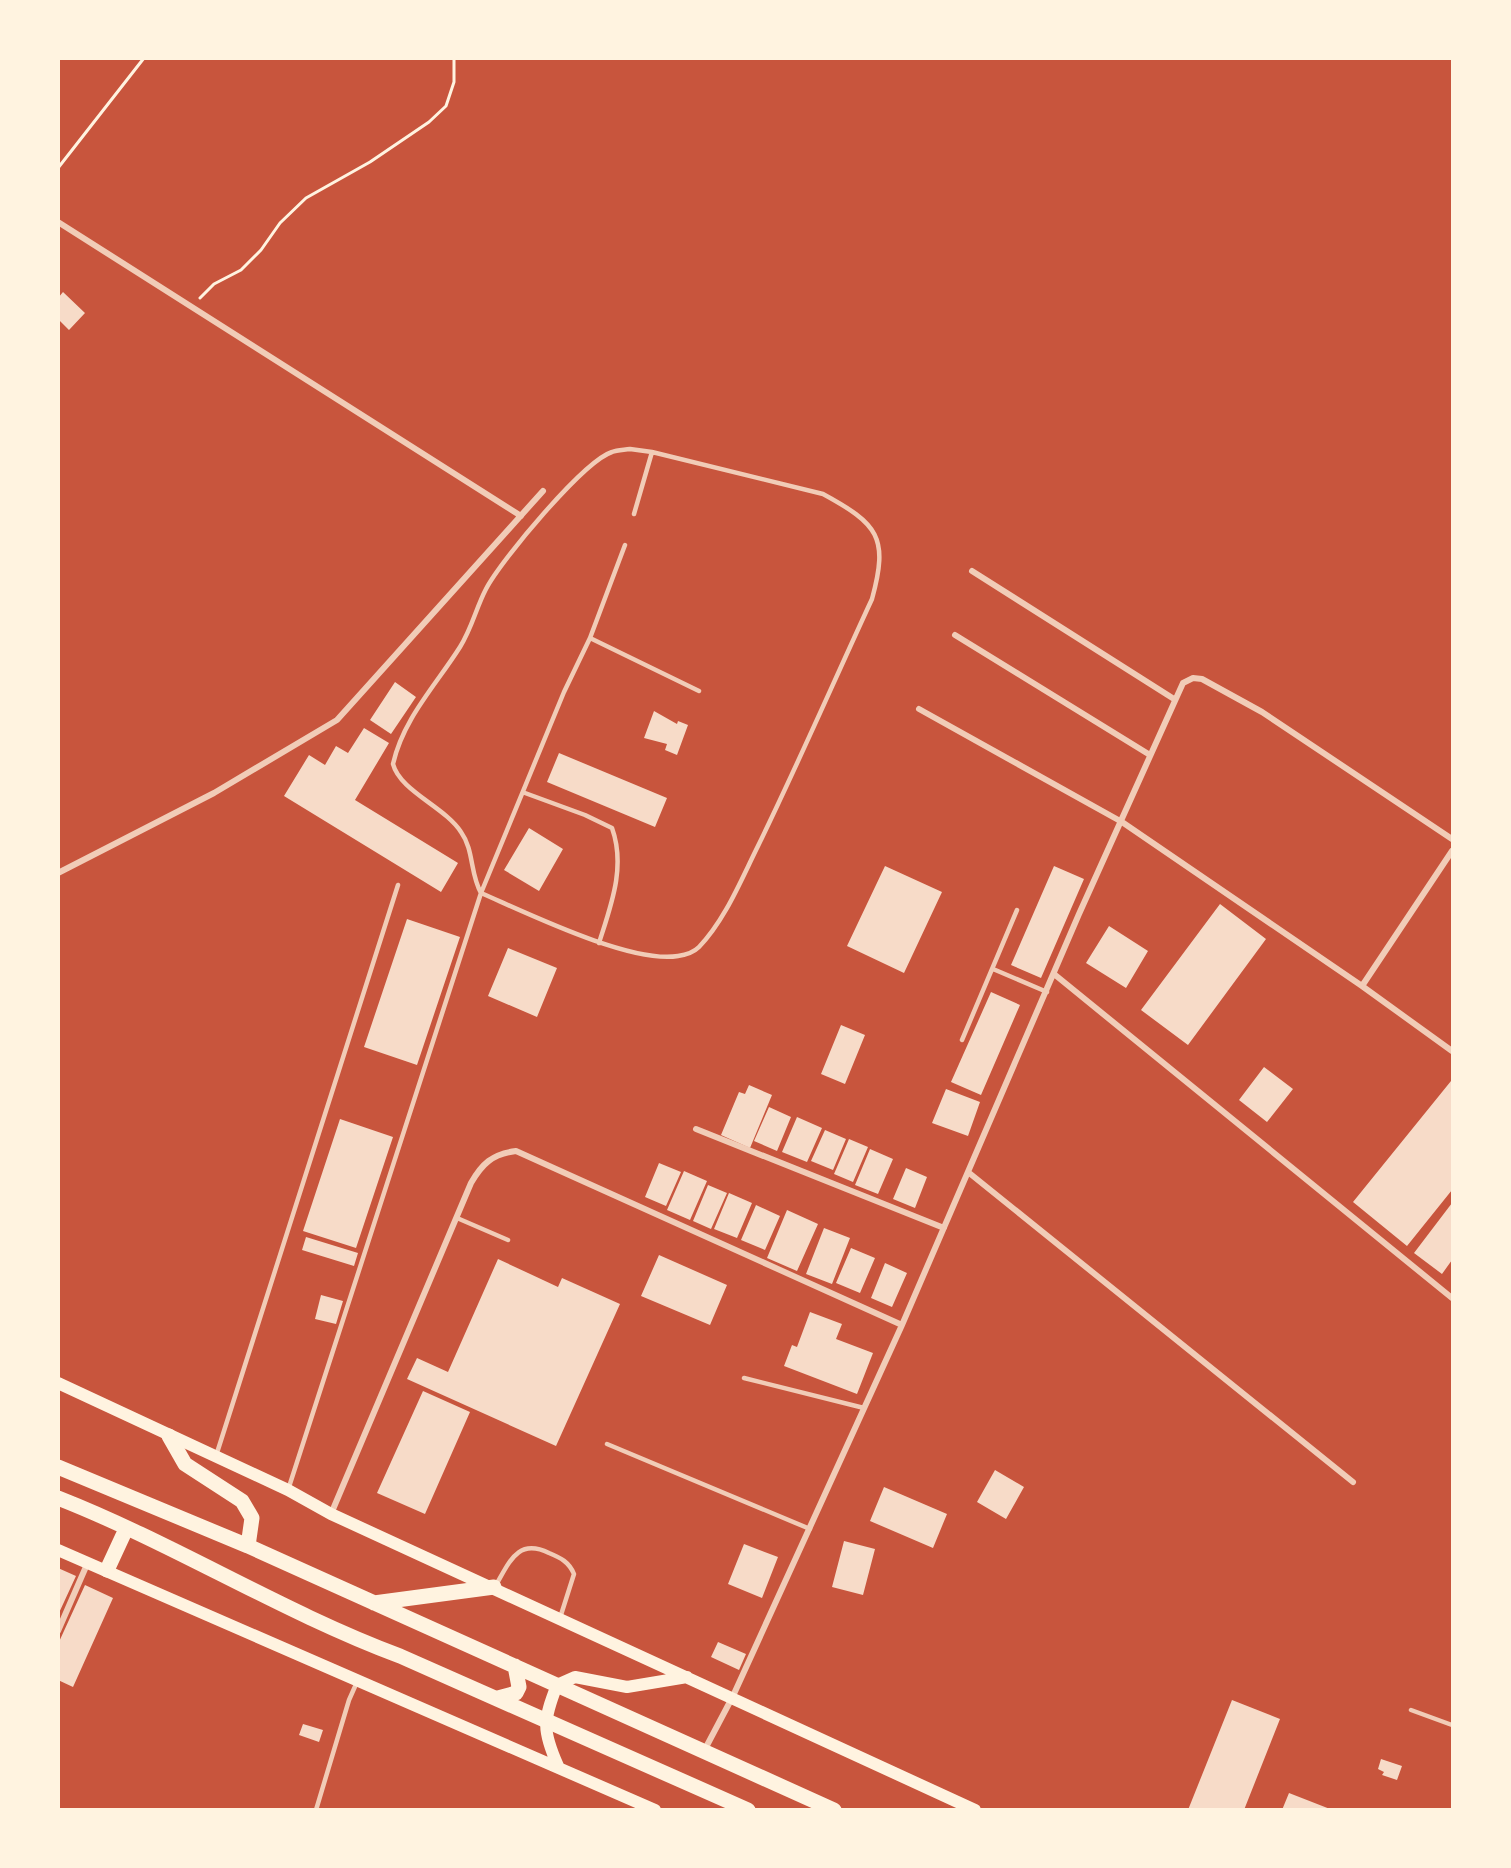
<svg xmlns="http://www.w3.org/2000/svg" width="1511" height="1868" font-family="Inter,sans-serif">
  <rect width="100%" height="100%" fill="#c8553d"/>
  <path fill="#f7dbc8" d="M63 292 85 313 69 330 58 319V298Z
    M395 682 416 697 391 734 370 720Z
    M654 711 677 724 678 721 688 725 677 755 665 750 667 744 644 738Z
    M364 728 389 743 355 800 458 863 441 892 284 796 309 755 325 765 336 746 348 753Z
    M559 753 667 798 655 827 547 782Z
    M529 828 563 849 539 891 504 870Z
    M885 866 942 892 904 973 847 946Z
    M1054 866 1084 879 1041 978 1011 965Z
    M1220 904 1266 939 1188 1045 1141 1010Z
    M407 919 460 937 417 1065 364 1047Z
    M1109 926 1148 951 1126 988 1086 963Z
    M508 948 557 968 537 1017 488 996Z
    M991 992 1020 1005 981 1095 951 1082Z
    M841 1025 865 1035 845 1084 821 1074Z
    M1264 1067 1293 1089 1267 1122 1239 1100Z
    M1451 1081 1452 1190 1407 1246 1353 1202Z
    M749 1085 772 1095 750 1148 721 1135 739 1092 745 1094Z
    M946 1089 980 1102 968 1136 932 1123Z
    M769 1107 791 1117 777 1151 754 1141Z
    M797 1117 822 1128 807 1162 782 1152Z
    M340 1119 393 1137 356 1248 303 1231Z
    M825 1130 846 1139 833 1170 811 1161Z
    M849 1139 868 1147 853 1182 834 1174Z
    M870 1149 893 1159 878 1194 855 1185Z
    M659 1163 681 1172 666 1206 645 1197Z
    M906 1168 927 1177 915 1208 893 1199Z
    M684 1171 707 1181 690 1220 667 1210Z
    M708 1185 727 1193 711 1229 693 1221Z
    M729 1193 752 1203 737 1238 714 1229Z
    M1452 1203V1260L1442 1274 1414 1253Z
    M756 1205 780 1216 765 1250 741 1240Z
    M787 1210 818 1224 797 1271 767 1258Z
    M824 1228 850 1238 832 1284 806 1274Z
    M306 1237 358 1253 354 1266 302 1250Z
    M851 1248 875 1258 860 1293 836 1283Z
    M659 1255 727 1285 710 1325 641 1296Z
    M498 1259 558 1287 562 1278 620 1304 556 1446 407 1379 417 1358 448 1372Z
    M885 1263 907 1273 892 1307 871 1298Z
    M321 1295 343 1301 336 1324 315 1319Z
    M810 1312 842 1324 836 1339 873 1353 857 1394 784 1366 792 1345 797 1347Z
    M423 1391 470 1412 425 1514 377 1493Z
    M995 1470 1024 1487 1006 1519 977 1502Z
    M884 1487 947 1514 933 1548 870 1521Z
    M844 1541 875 1549 863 1595 832 1587Z
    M744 1544 778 1557 762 1598 728 1584Z
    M58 1568 76 1576 58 1615Z
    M85 1585 113 1598 73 1687 58 1680V1644Z
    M718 1642 746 1654 739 1670 711 1657Z
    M1232 1700 1280 1719 1244 1810H1188Z
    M303 1724 323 1730 319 1742 299 1735Z
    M1381 1759 1402 1766 1397 1780 1382 1775 1384 1772 1378 1769Z
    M1289 1793 1330 1809V1810H1282Z"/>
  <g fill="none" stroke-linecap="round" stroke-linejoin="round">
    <path stroke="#fff3e0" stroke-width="3" d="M58 168 144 58
      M200 298 214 284 241 270 261 250 280 223 306 198 370 162 429 122 446 106 454 82V58"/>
    <path stroke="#f1ccb7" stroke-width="4.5" d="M630 449 652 452 823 494C878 524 889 537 872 599 834 681 798 764 758 846 741 880 725 920 699 947 694 952 685 955 678 956 631 964 527 913 481 893 470 874 474 850 461 832 445 807 400 791 393 764 403 719 436 685 460 647 472 628 476 608 486 589 501 560 584 461 612 452 617 450 624 450 630 449Z
      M634 514 652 452
      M590 638 699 691
      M525 793 585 815 612 828C626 867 611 905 599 943
      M993 969 1047 992
      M962 1040 1017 910
      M457 1218 508 1240
      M744 1378 864 1408
      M607 1444 810 1529
      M216 1456 398 885
      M288 1490 481 893 564 692 590 638 625 545
      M496 1585C510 1561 518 1538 549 1553 561 1558 569 1562 574 1574L560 1618
      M1411 1710 1452 1725
      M316 1810 349 1700 357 1682"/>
    <path stroke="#f1ccb7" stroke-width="6" d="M58 222 521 516
      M972 571 1174 699
      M955 635 1150 755
      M919 709 1122 822 1362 986 1452 1051
      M58 873 214 793 337 720 543 491
      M1054 974 1452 1298
      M1362 986 1452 851
      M696 1129 944 1228
      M968 1172 1353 1482
      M331 1514 471 1183C482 1164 492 1154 516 1151L902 1325
      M58 1631 88 1562
      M704 1751 733 1696 902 1325 1079 914 1183 683 1193 678 1202 679 1262 712 1452 839"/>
    <path stroke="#fff3e0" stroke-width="12" d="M58 1383 288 1490 331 1514 975 1810
      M58 1550 655 1810
      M558 1766C542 1730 543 1721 557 1685L575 1677 627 1687 687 1677"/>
    <path stroke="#fff3e0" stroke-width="15" d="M169 1436 185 1464 242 1501 252 1518 248 1546
      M58 1467 248 1546 834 1810
      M58 1498C175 1544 282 1612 400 1656L748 1810
      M107 1570 126 1529
      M374 1603 494 1587
      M498 1698 516 1693 519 1687 515 1666"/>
  </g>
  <rect width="1511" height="1868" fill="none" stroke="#fff3e0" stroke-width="120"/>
</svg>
